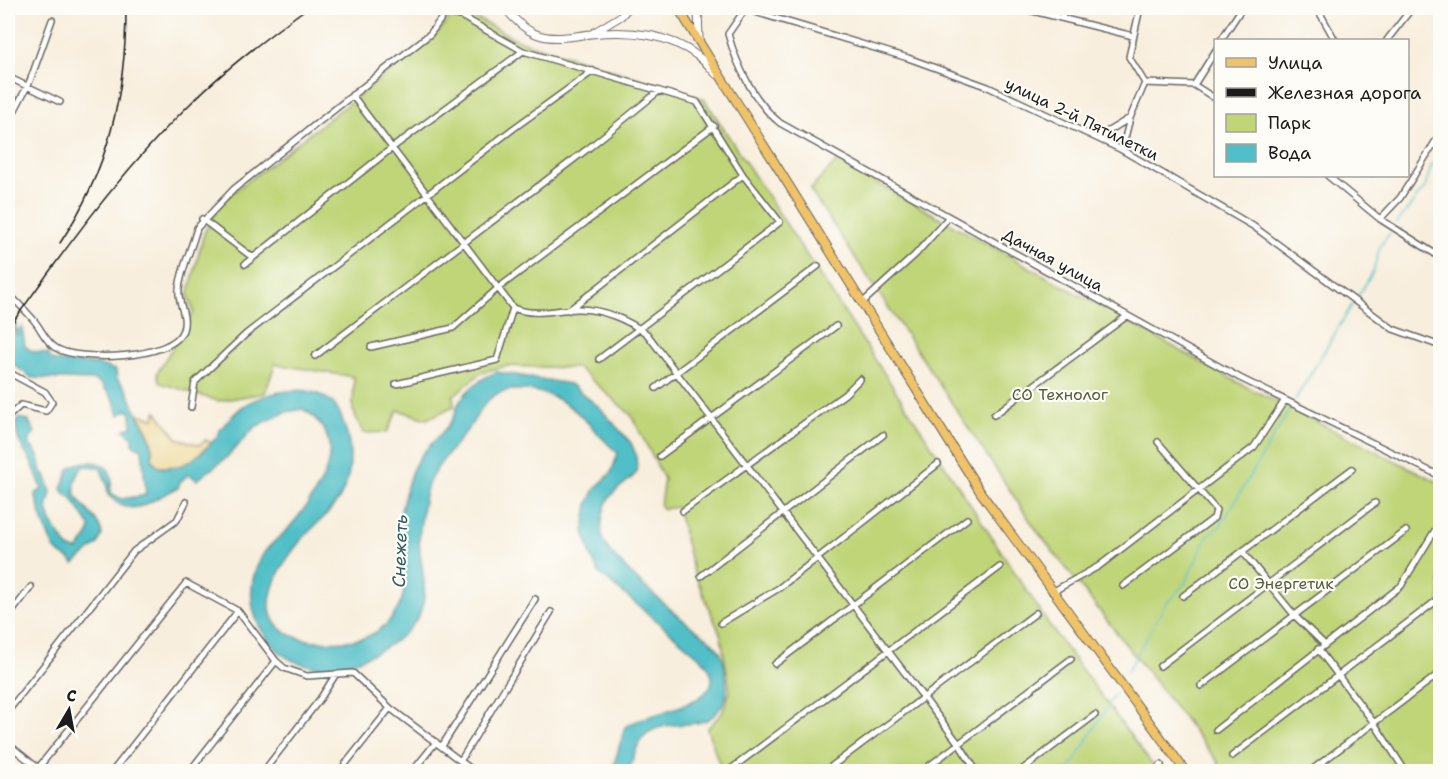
<svg xmlns="http://www.w3.org/2000/svg" width="1448" height="779" font-family="'Shantell Sans',sans-serif">
  <rect width="100%" height="100%" fill="#fdfcf7"/>
  <filter id="ink" filterUnits="userSpaceOnUse"><feTurbulence type="fractalNoise" baseFrequency=".0167" numOctaves="2"/><feDisplacementMap in="SourceGraphic" scale="12" xChannelSelector="R" yChannelSelector="G"/><feConvolveMatrix kernelMatrix="1 2 1 2 8 2 1 2 1" color-interpolation-filters="sRGB"/></filter>
  <filter id="wash" filterUnits="userSpaceOnUse"><feTurbulence type="fractalNoise" baseFrequency=".008" numOctaves="4" result="noise"/><feDisplacementMap in="SourceGraphic" scale="24" xChannelSelector="R" yChannelSelector="G"/><feGaussianBlur stdDeviation="1.35" result="paint"/><feColorMatrix in="noise" values="0 0 0 0 0 0 0 0 0 0 0 0 0 0 0 0 0 1.4 0 .05"/><feComposite in="paint" operator="in"/></filter>
  <g filter="url(#wash)">
    <rect width="100%" height="100%" fill="#f8eedd"/>
    <path fill="#c0d578" stroke="#6e784a" stroke-width="1.5" d="M458 9 520 41 704 99 1054 632 1157 771H722L707 729 722 713 730 691 721 636 693 570 677 507 663 509 660 505 664 479 631 415 578 368 506 366 482 372 453 396 454 406 427 419 398 410 387 432 363 433 353 410 354 377 275 364 265 393 218 401 160 383 157 373 194 312 188 296 204 233 222 201 432 39Z
      M837 161 1239 383 1440 483V771H1225L1037 531 810 190Z"/>
    <path fill="#eeda9e" stroke="#857b5d" stroke-width="1.5" d="M156 411 177 438 199 445 206 440 212 444 185 466 158 467 152 459C154 443 148 427 138 414L154 418Z"/>
    <path fill="#51bfc7" stroke="#366e72" stroke-width="1.5" d="M16 322V335H20L17 331 22 327 25 346 32 351 49 354 50 359 55 361 96 364 116 370 117 379C130 389 129 398 136 411 144 428 154 439 152 459L158 467C187 472 201 453 219 435V431C227 422 237 409 248 403 272 391 306 383 329 400 339 407 343 420 346 431 353 452 351 478 340 497 329 516 311 527 298 544 277 570 248 621 296 637 309 642 331 642 345 641 381 640 406 611 405 576 405 560 402 546 402 531 402 526 400 522 400 517 402 503 407 487 411 473 419 451 440 439 452 420 456 414 456 408 459 403 467 389 483 377 497 372L570 384 599 407 631 443 636 455 637 472C628 484 613 488 606 504 602 514 600 530 603 540 609 558 673 612 691 626 702 635 712 639 720 652 725 660 725 670 726 679 726 684 728 692 726 697 709 739 677 715 649 732 637 739 633 760 628 771H612L625 727C644 711 745 704 701 658L599 573 590 553 584 531 588 504 595 489 611 473 618 453C596 435 581 409 553 397 538 390 506 385 492 397 481 405 476 419 468 429 455 446 439 462 430 480 423 495 422 514 420 529 415 557 433 587 419 615 406 640 376 654 350 663 330 670 297 668 281 653 252 628 242 592 262 556 268 545 278 539 287 530 318 495 356 442 303 409L286 412 255 427 226 458 197 480 189 474 180 482 178 488C149 499 136 522 108 495L107 484 100 467 83 466C57 503 99 507 102 535L97 545 74 564C70 557 61 556 55 549 46 535 40 511 35 494L42 489C40 483 32 462 29 458 22 447 12 434 18 418L28 420 35 432 28 442C34 451 43 457 40 469L45 475 51 492 47 509 51 522 68 548 78 550 89 534 90 526 71 497 66 495 62 489 69 469C79 459 106 458 111 476 114 483 108 487 112 494L122 499 146 495 142 449 133 445V437L124 430 132 427 131 413 127 410 119 415 114 400 101 384 94 380 32 378 9 361 8 336Z"/>
    <g fill="none" stroke-linecap="round" stroke-linejoin="round">
      <path stroke="#51bfc7" stroke-width="1.5" d="M1396 224 1425 187 1431 167 1440 153
        M1355 301 1373 272 1380 246 1390 233
        M1295 400 1352 305
        M1127 672 1165 605 1185 583 1208 535 1221 525 1290 409
        M1068 772 1115 694"/>
    </g>
  </g>
  <g filter="url(#ink)">
    <g fill="none" stroke-linecap="round" stroke-linejoin="round">
      <g stroke="#696660" stroke-width="8">
        <path id="minor" d="M746 8 728 34C737 66 754 102 780 123L1240 378 1440 476
          M1021 8 1133 36
          M1140 8 1129 57 1145 83 1194 85 1216 99
          M1317 8 1335 40
          M745 9 908 58 988 87 1122 150 1253 226 1393 329 1435 344 1440 342
          M447 13 461 16 523 51 697 102 743 175 780 222 599 359
          M1062 18 1064 8
          M1221 40 1242 8
          M1387 40 1412 8
          M8 77 60 102
          M1194 85 1216 50
          M352 95 513 308C536 317 555 309 578 309 603 309 628 320 647 334L959 744 977 772
          M8 123 30 81 52 20
          M1097 138 1130 118
          M1122 150 1130 118 1145 83
          M1328 176 1380 219 1440 257
          M202 219 252 257
          M1380 219 1400 198 1440 134
          M245 264 392 148 523 51
          M8 293C17 303 28 312 36 323 42 331 47 343 56 348 78 362 174 360 183 330 188 315 177 303 179 289 181 269 192 248 197 228L234 189 430 34 449 8
          M862 303 915 255 948 218
          M569 310 743 175
          M371 347 453 328 497 289 714 126
          M315 356 590 147 659 91
          M8 372 45 392 52 402 46 411 21 405 8 417
          M396 384 497 360 513 308
          M656 388 818 266
          M191 407 195 382 246 334 514 128 593 71
          M994 415 1127 316
          M660 456 836 326
          M683 511 845 394 860 379
          M1242 551 1295 616 1324 644
          M701 576 883 435
          M1123 586 1214 518 1216 510 1158 442
          M1052 592 1099 566 1254 447 1285 400
          M1183 596 1352 469
          M8 617 31 587
          M721 623 779 588 938 464
          M1318 649 1374 723 1406 772
          M775 664 967 519
          M1160 666 1375 503
          M1201 686 1406 531
          M8 711 134 551 177 520 186 502
          M1216 730 1401 586 1440 522
          M8 744 43 772
          M442 746 535 599
          M1232 756 1440 598
          M461 760 551 612
          M35 772 186 583 238 611 276 661 284 668 307 676 353 673 390 708 475 772
          M112 772 238 611
          M189 772 276 661
          M263 772 320 699 336 674
          M339 772 390 708
          M412 772 436 742
          M727 772 1000 567
          M824 772 1036 613
          M921 772 1071 659
          M1019 772 1095 715
          M1155 772 1161 765
          M1309 772 1440 673"/>
      </g>
      <g stroke="#696660" stroke-width="9">
        <path id="tertiary" d="M505 8C513 18 523 29 536 34 554 41 572 36 591 34 637 29 685 35 716 74
          M698 8 699 40
          M593 33 621 16 628 8"/>
      </g>
      <g stroke="#696660" stroke-width="10">
        <path id="primary" d="M678 8 981 493 1186 772"/>
      </g>
      <use href="#minor" stroke="#fff" stroke-width="5"/>
      <use href="#tertiary" stroke="#fff" stroke-width="7"/>
      <use href="#primary" stroke="#f0c369" stroke-width="8"/>
      <path stroke="#1c1c1c" stroke-width="1.5" d="M60 243C108 171 126 94 126 8
        M8 329C64 250 121 171 191 103 226 68 267 37 307 8"/>
    </g>
  </g>
  <g text-anchor="middle" dominant-baseline="central" stroke-width="4.5" stroke-linejoin="round" paint-order="stroke">
    <g font-size="16" fill="#1c1c1c" stroke="#fdfcf7">
      <text transform="translate(1082 119) rotate(26)">улица 2-й Пятилетки</text>
      <text transform="translate(1053 260) rotate(29)">Дачная улица</text>
    </g>
    <g font-size="16" fill="#555d3c" stroke="#fdfcf7">
      <text x="1060" y="394">СО Технолог</text>
      <text x="1281" y="583">СО Энергетик</text>
    </g>
    <g font-size="18" font-style="italic" fill="#315d60" stroke="#fdfcf7">
      <text transform="translate(400 551) rotate(-88)">Снежеть</text>
    </g>
  </g>
  <rect width="1448" height="779" fill="none" stroke="#fdfcf7" stroke-width="30"/>
  <rect x="1214" y="39" width="195" height="138" fill="#fdfcf7" stroke="#a3a29f" stroke-width="1.5"/>
  <rect x="1226" y="58" width="30" height="9" fill="#f0c369" stroke="#a3a29f" stroke-width="1.5"/>
  <text x="1268" y="69" font-size="18" fill="#1c1c1c">Улица</text>
  <rect x="1226" y="88" width="30" height="9" fill="#1c1c1c" stroke="#a3a29f" stroke-width="1.5"/>
  <text x="1268" y="99" font-size="18" fill="#1c1c1c">Железная дорога</text>
  <rect x="1226" y="114" width="30" height="18" fill="#c0d578" stroke="#a3a29f" stroke-width="1.5"/>
  <text x="1268" y="129" font-size="18" fill="#1c1c1c">Парк</text>
  <rect x="1226" y="144" width="30" height="18" fill="#51bfc7" stroke="#a3a29f" stroke-width="1.5"/>
  <text x="1268" y="159" font-size="18" fill="#1c1c1c">Вода</text>
  <g transform="translate(69 710) rotate(10)" stroke="#fdfcf7" stroke-width="4.5" paint-order="stroke">
  <path d="M0-4.5L10 22L0 15L-10 22Z" fill="#1c1c1c"/>
  <text y="-9" font-size="16" font-weight="bold" text-anchor="middle" fill="#1c1c1c">С</text>
  </g>
</svg>
